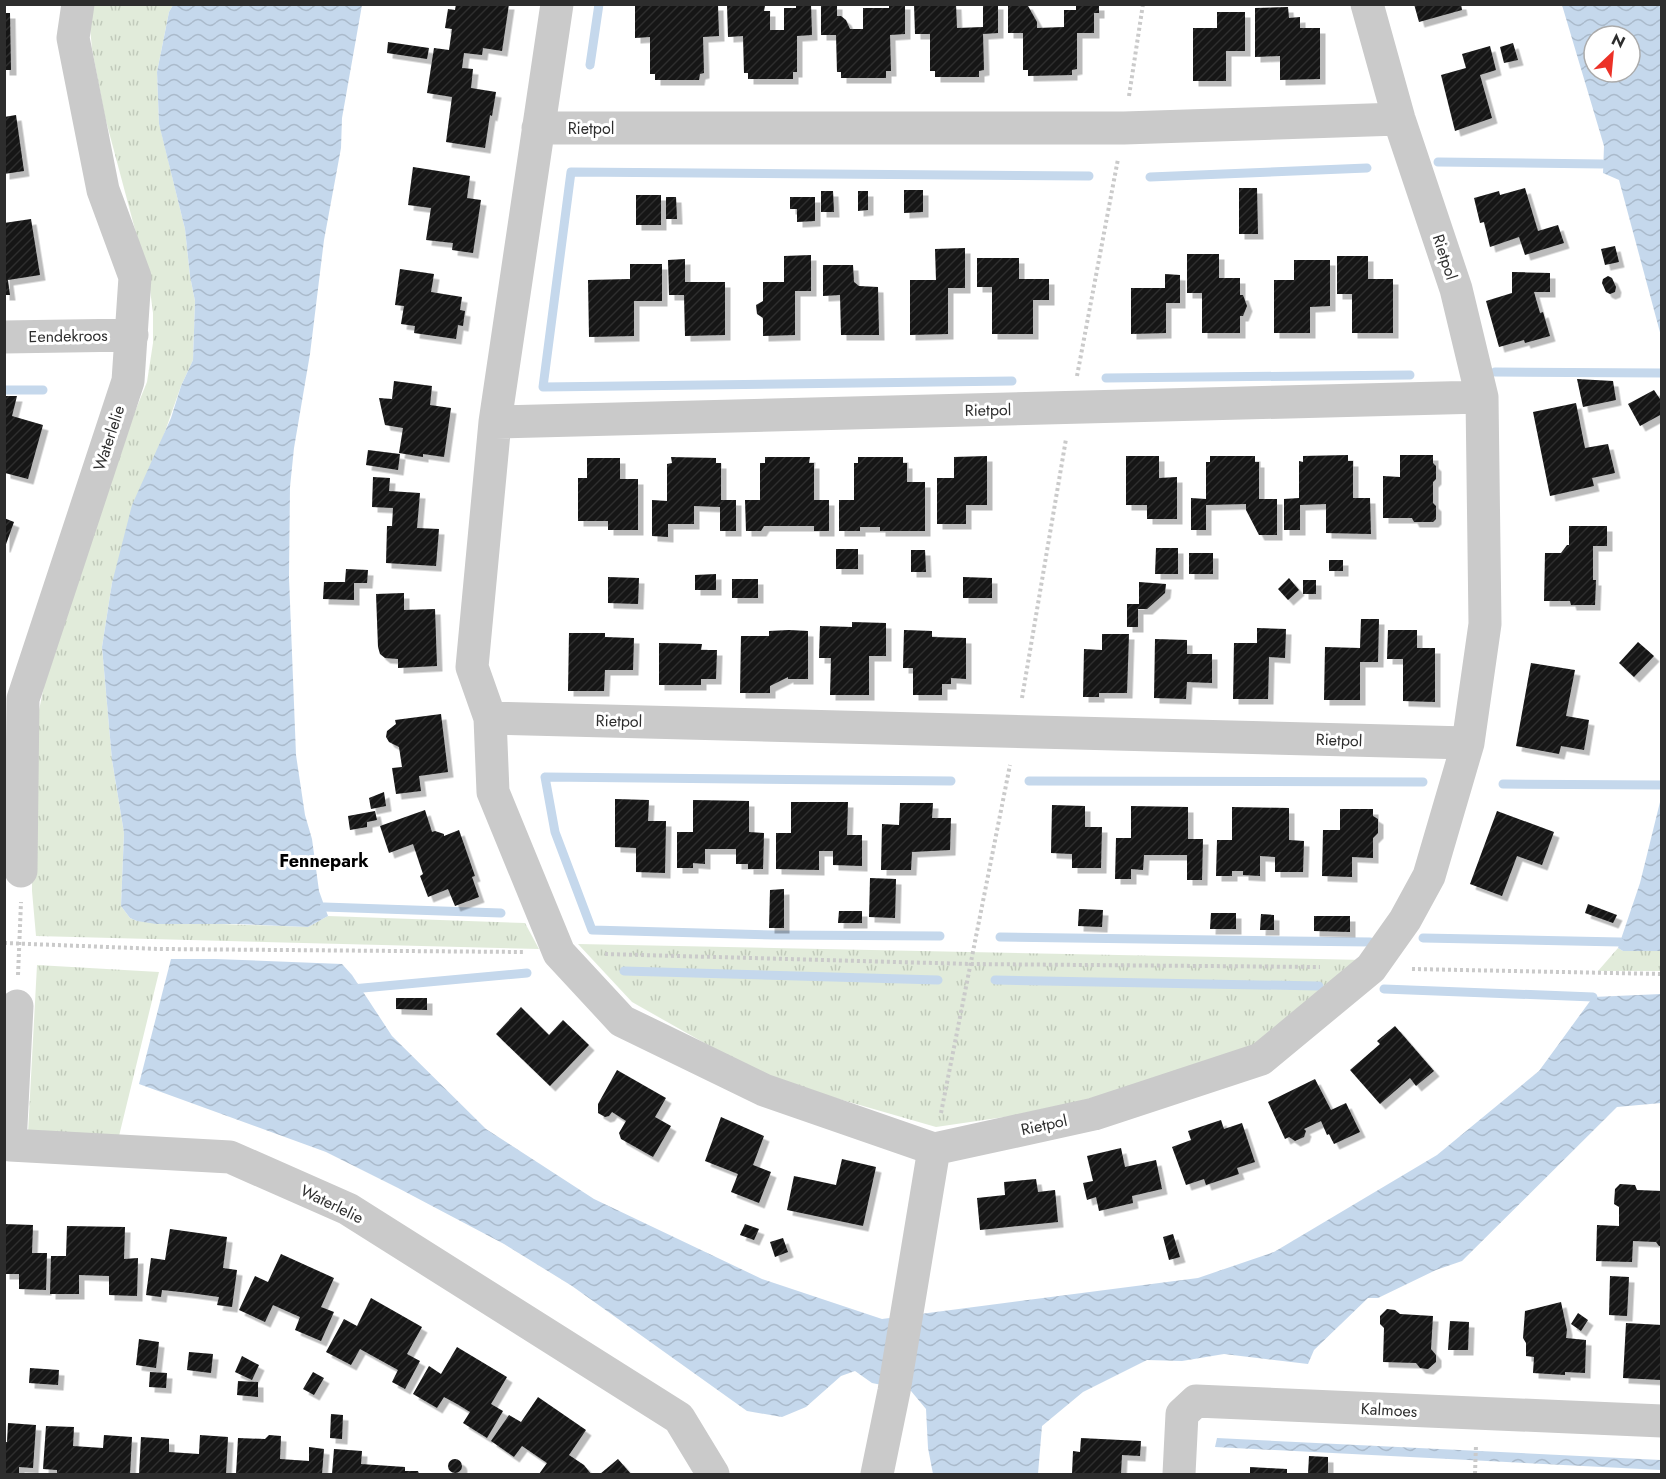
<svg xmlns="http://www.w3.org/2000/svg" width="1666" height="1479" font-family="Jost,sans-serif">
  <defs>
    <pattern id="grass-tufts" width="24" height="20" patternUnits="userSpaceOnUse" patternTransform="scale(1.5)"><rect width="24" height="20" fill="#e1ebda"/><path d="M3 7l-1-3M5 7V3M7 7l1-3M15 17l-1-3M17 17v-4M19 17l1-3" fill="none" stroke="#c1cabb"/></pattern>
    <pattern id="water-waves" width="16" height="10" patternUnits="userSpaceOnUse" patternTransform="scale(1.5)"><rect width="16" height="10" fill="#c5d8ec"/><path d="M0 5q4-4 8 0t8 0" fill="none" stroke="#aabacb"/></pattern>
    <pattern id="building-hatch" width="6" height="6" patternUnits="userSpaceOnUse" patternTransform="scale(1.5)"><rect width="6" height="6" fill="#141414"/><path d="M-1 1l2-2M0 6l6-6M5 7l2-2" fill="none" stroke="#2e2e2e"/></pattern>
    <filter id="shadow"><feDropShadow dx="5.5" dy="5.5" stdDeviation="0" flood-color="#0004"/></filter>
  </defs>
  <rect width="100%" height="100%" fill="#fff"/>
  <path fill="url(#grass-tufts)" d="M88 5H173L169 12 157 72 159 123 185 229 190 276 195 301 193 360 181 386 112 583 102 647 112 760 124 833 121 906 130 918 137 921 308 927 328 916 525 923 539 949 36 936 32 891V844L38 715 48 667 127 431 147 382 153 343V313L149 282 105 117 92 49Z
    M578 944 1365 960 1264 1044 1113 1101 936 1127 766 1078 632 1002Z
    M1618 948 1623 951H1661V971H1598Z
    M37 965 159 972 119 1136 28 1133Z"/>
  <path fill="url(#water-waves)" fill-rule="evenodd" d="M173 5H362L342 118 341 148 324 240 310 354 294 448 290 487 289 577 296 755 305 815 312 839 319 891 328 916 308 927 237 924H156L137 921 130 918 121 906 124 833 112 760 102 647 112 583 132 505 171 418 181 386 193 360 195 301 190 276 185 229 159 124 157 72 169 12Z
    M1562 5H1661V336L1619 180 1603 173 1604 146ZM1594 36H1630V72H1594Z
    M1661 798V951H1623L1618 948 1640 883Z
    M171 959H215L342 964 352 975 392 1036 486 1129 594 1199 762 1279 882 1319 1198 1278 1274 1252 1437 1155 1539 1071 1593 997 1661 994V1103L1617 1107 1462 1261 1436 1270 1378 1298H1368L1314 1350 1308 1364 1224 1354 1182 1361 1147 1360 1083 1392 1042 1426 1038 1474H933L928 1448 926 1409 911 1391 872 1383 855 1371 841 1376 806 1407 782 1417 747 1411 572 1286 504 1244 398 1188 326 1152 139 1084Z
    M1217 1438 1661 1460V1470L1215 1447Z"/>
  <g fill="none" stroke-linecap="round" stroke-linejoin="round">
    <path stroke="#c5d8ec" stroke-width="9" d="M590 65 599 4
      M1438 162 1602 164
      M1150 177 1367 168
      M1495 372 1662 373
      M1106 378 1410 375
      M1012 381 543 387 571 172 1089 176
      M4 390H43
      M1029 781 1423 782
      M1503 784 1662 785
      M324 907 501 913
      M940 936 774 935 592 930 555 832 545 777 951 781
      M1000 937 1370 942
      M1423 938 1620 942
      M624 971 938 980
      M995 980 1319 986
      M352 989 527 973
      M1384 989 1593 997"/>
  </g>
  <path fill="url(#building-hatch)" filter="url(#shadow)" d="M456 4H509L502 51 483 48 482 55 464 53 462 68 473 69 471 88 496 92 492 116 490 115 485 148 446 142 452 97 427 93 434 48 449 50 452 29 445 28 448 9 455 10Z
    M796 4H811L812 35 797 36V72H793V79H748V73H744L743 36 728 37 727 5 765 6 764 11H770V30H784V8H796Z
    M821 4H837V16H841L846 20 850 29H863V8H889V4H905V34L890 35 891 71H886V78H841V72H837L836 35H821Z
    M914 4H956L957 28 983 27V4H998V33L983 34 984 70 979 71V77H935V71H930V34H915Z
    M1008 4H1027L1037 22V28L1064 27V10H1076V5H1099V13H1094V33H1077V69L1072 70V75L1028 76V70H1023V33H1008Z
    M1414 4H1461L1462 10 1419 22Z
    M718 5 719 36 703 37 704 73 700 74 699 80H655V74H650V37L635 38V6Z
    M1288 7 1289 18 1300 17V28H1320V79L1280 80V56L1255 57V8Z
    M1217 12H1245V51H1226V81H1193V28H1217Z
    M4 13H10L11 70H4Z
    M388 42 429 48 427 59 387 53Z
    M1513 43 1518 60 1504 63 1500 47Z
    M1490 46 1496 70 1480 75 1492 118 1455 131 1441 75 1466 68 1462 54Z
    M16 115 24 171 4 174V117Z
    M413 167 470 176 467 198 481 200 473 253 452 250 453 243 426 240 431 208 408 205Z
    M1239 188H1257L1258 234H1239Z
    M1525 188 1538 231 1558 225 1564 243 1525 255 1519 237 1490 247 1484 222 1480 223 1474 198 1499 191 1500 195Z
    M904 190H923V212L904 213Z
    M821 191H833L834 212H821Z
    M858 191H868V210L858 211Z
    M636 195H661V225H636Z
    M666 197H676L677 219H666Z
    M790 197H815V221L797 222V209H790Z
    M31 219 40 275 8 280 10 295H4V223Z
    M1615 246 1619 262 1605 265 1601 249Z
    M965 248V288H948V334L910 335V280H936L935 249Z
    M1187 254H1219V278H1240V295H1243L1247 306 1243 316H1240V333H1202V293H1187Z
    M811 255V291H795V335L763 336V318L757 314 756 305 763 301V282H784V256Z
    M1337 256H1368V279H1393V333H1352V294H1337Z
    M977 258H1019V279H1049V300H1033V334H992V287H977Z
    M685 259V282H725V335L685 336 684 295H669L668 260Z
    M1294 260H1330V306L1310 307V333H1274V280H1294Z
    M630 264H662V301H634V336L589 337 588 280 630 279Z
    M823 265H853L854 282 859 286 878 287 879 335H841L840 295 823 296Z
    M400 269 434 274 431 292 462 297 460 310 465 311 463 326 458 325 456 339 414 333 415 326 401 324 404 306 395 305Z
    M1512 272 1550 273V292H1534L1540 313 1543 312 1550 336 1525 343 1524 340 1499 347 1486 301 1512 293Z
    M1165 274 1180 275V303H1166V333L1131 334V288H1165Z
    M1608 276 1612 278 1616 287 1615 292 1610 294 1606 292 1602 283 1603 279Z
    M1577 379 1613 381 1616 400 1583 407Z
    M394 381 432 386 430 405 451 408 444 457 423 454V457L399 453 403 428 385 425 379 398 392 399Z
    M1654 390 1662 402V414L1640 426 1628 404Z
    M5 396H17L12 416 43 425 28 479 5 473Z
    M1576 403 1585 448 1608 444 1615 473 1592 478 1594 486 1550 496 1533 412Z
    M368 450 400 454 398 470 366 465Z
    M1348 455V461H1353V498H1370L1371 534 1326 533V504L1300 505V530H1284V499L1299 498V461L1303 462V456Z
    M1400 455H1433V463L1436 466V479L1433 482V503L1436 506V519L1433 522H1414L1412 518H1383V476L1400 477Z
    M987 456V505H966V524H937V478H954V457Z
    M1126 456H1159V478L1177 477V519H1147V505H1126Z
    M1210 456H1255V462H1259V499H1277V535H1259L1246 510V504L1206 505V530H1191V498L1206 499V462H1210Z
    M671 457 716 458V463H721V500H736V531H720V507L694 506V524H668V537L652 536V500L667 501V464L672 463Z
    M765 457H810L809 463H814V500H829V531H814V526H764L761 531H746L745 500H760V463H765Z
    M858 457H903V463H907V482H925V531H880V527H860V531H839V500H854V463H858Z
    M587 458H620V479H638V530H608V521H578V478H587Z
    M373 477 390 478 389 491 420 493 417 528 439 529 436 566 386 563 387 526H392L393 508 372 507Z
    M4 518 14 522 5 547H4Z
    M1569 526H1607V546H1593V580H1596L1595 605H1571L1570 601H1544L1545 553H1561L1567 545H1569Z
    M1156 548H1178V574H1155Z
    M836 549H858V569H836Z
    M911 550H925L926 572H911Z
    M1189 553H1213V574H1189Z
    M1329 560H1343V571H1329Z
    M346 569 368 570 367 583H354V600L323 599 324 582H345Z
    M716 574V590H695V575Z
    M608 577 639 578 638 604 608 603Z
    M963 577 992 578V598H963Z
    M1289 578 1299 590 1288 600 1278 589Z
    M732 579H758V598H732Z
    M1303 580H1316V594H1303Z
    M1139 582 1166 584 1165 593 1147 609H1138V627H1127V604H1139Z
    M404 593V610L435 609 437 666 398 668V659L385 658 380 654 378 647 376 594Z
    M1361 619H1379L1378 662H1360V700H1324L1325 647 1360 648Z
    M852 622 886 623V656H869V695H830L831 658H819L820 626 852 627Z
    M1257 628 1286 629 1285 658 1269 657 1268 699H1233L1234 643H1257Z
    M789 630 808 631V679H788V677L770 686V693H740L741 636H769V631Z
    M904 630 932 631V637L966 638V679L951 678V684H942V695H913V668H903Z
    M1388 630H1417V648H1435V702L1403 701V659H1387Z
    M569 633H605V637L634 638 633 670H605L604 691H568Z
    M1102 634H1129L1127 693H1099V697H1083L1084 649 1102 650Z
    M1155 639 1187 640V654H1212V683L1187 682 1186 699 1154 698Z
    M1638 642 1654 656 1634 677 1619 663Z
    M659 643 702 644 701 650H717L716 679H701V685H659Z
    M1531 663 1575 670 1566 716 1589 720 1584 750 1561 746 1559 754 1516 746Z
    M441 714 448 772 419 776 421 791 396 794 392 768 402 767 399 747 389 742 386 737 387 731 396 724 395 720Z
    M384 792 386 806 371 809 369 798Z
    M615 799 649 800 648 821H666L665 873 636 872V848L615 847Z
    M693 800 749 801V832L764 833 763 869H748V864H736V849H705V864L693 863V868H677V832H693Z
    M791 802H848L847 835H862V866L833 865V851H819V870L776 869V833H791Z
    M900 803H933L932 818H951L950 850 912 852 911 870H881L882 824 899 825Z
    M1052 805 1085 806V827H1102L1101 868H1072V854L1051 853Z
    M1131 806 1188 807V839H1203L1202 880H1187V855H1144L1143 870 1131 869V879H1115L1116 838H1131Z
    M1232 807 1289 808V840L1304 841 1303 872H1275V857L1260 856V876L1243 875V871H1232V876H1216L1217 840H1232Z
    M1340 809H1373V816L1378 819V833L1373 838V858L1352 857V877L1322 876 1323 830H1340Z
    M425 810 432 832 435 831 444 834V836L459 830 475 876 472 877 479 897 455 906 448 889 428 897 420 876 423 874 413 844 389 853 380 826Z
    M375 811 377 820 367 822V827L350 830 348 816Z
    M1497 811 1554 832 1542 865 1517 856 1502 896 1470 884Z
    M870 878 896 879 895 918 869 917Z
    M784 889V928H769L770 890Z
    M1588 904 1617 915 1613 923 1585 913Z
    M1079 909 1103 910 1102 927 1078 926Z
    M839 911H862V923H838Z
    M1211 913H1236V929H1210Z
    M1261 914 1274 915V930H1260Z
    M1314 916H1350V932L1314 931Z
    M396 998H427V1010L396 1009Z
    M521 1007 549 1035 563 1020 589 1045 550 1086 496 1034Z
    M1395 1026 1434 1071 1416 1086 1410 1078 1380 1104 1350 1070 1380 1044 1377 1041Z
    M617 1070 666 1098 655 1117 671 1126 653 1157 621 1139 619 1133 626 1121 612 1112 609 1116 605 1117 598 1113V1104Z
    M1315 1079 1331 1110 1346 1103 1360 1132 1334 1144 1329 1134 1327 1135 1321 1121 1304 1129 1306 1131 1304 1137 1295 1141 1289 1137 1285 1139 1268 1102Z
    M721 1117 764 1136 753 1165 771 1172 759 1203 731 1192 738 1174 705 1161Z
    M1221 1120 1224 1129 1242 1123 1255 1162 1237 1168 1239 1174 1206 1185 1204 1179 1186 1185 1172 1147 1191 1140 1188 1131Z
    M1121 1148 1125 1167 1156 1160 1162 1189 1132 1196 1133 1203 1099 1211 1096 1197 1087 1200 1083 1183 1093 1181 1087 1156Z
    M842 1159 876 1167 863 1226 787 1210 794 1176 836 1185Z
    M1036 1179 1038 1192 1055 1190 1058 1222 980 1230 977 1198 1005 1195 1004 1182Z
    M1620 1184 1635 1185 1637 1190 1662 1191V1246H1659L1656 1242 1633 1241 1632 1262 1596 1261 1597 1225 1619 1226V1207L1614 1204 1615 1189Z
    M4 1224 33 1225 32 1253H47L46 1290 19 1289V1274H4Z
    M745 1224 759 1229 754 1240 740 1235Z
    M67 1226 125 1227 124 1259 138 1258 137 1296 109 1295V1276L79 1275V1294H50L51 1256H66Z
    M170 1229 227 1237 223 1268 237 1270 232 1307 217 1305 219 1297 190 1293 162 1290 161 1297 146 1295 151 1258 165 1260Z
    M1173 1234 1180 1257 1169 1260 1163 1237Z
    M783 1238 788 1252 775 1257 770 1242Z
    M281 1254 334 1278 321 1307 334 1312 321 1341 295 1330 300 1317 273 1305 265 1322 239 1310 255 1276 268 1282Z
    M1610 1276 1629 1277 1627 1316 1609 1315Z
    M371 1298 422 1327 407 1354 420 1361 405 1389 392 1382 398 1370 360 1349 351 1365 326 1352 344 1319 357 1326Z
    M1561 1302 1567 1330 1566 1338 1586 1340 1585 1373 1565 1372V1375L1533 1373 1534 1357 1526 1356V1343L1523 1338 1525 1311Z
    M1387 1309 1395 1310 1400 1314 1433 1316 1431 1349 1436 1355V1362L1428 1369 1420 1368 1416 1363 1383 1362 1384 1328 1380 1324V1316Z
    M1578 1313 1588 1320 1581 1331 1571 1324Z
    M1450 1321 1469 1322 1468 1350H1448Z
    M1626 1323 1662 1325 1661 1380 1623 1378Z
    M139 1339 159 1342 156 1368 136 1365Z
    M457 1347 507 1377 491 1404 503 1411 487 1438 463 1423 470 1412 457 1404 444 1397 437 1408 413 1394 429 1366 441 1374Z
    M189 1352 213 1354 211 1373 187 1370Z
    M242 1356 259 1365 252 1380 235 1372Z
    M30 1368 59 1370 58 1385 29 1383Z
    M150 1372 167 1373 166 1388 149 1387Z
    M313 1372 324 1378 314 1395 303 1389Z
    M238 1381 258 1382V1397L237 1395Z
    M538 1397 586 1430 569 1455 584 1465 591 1474H539L547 1463 522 1446 514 1457 491 1441 509 1415 521 1422Z
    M331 1414 343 1415 342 1439 330 1438Z
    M8 1423 36 1425 33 1468 19 1467V1474H4V1442H7Z
    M46 1426 74 1427 73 1446 103 1448 104 1435 132 1437 130 1474H57V1470L43 1469Z
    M200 1435 228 1437 226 1474H139L141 1437 169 1439V1452L199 1454Z
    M269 1435 281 1436 280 1459 309 1461V1447L324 1449 322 1474H236L238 1438 265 1439Z
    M1081 1438 1141 1441 1140 1456 1122 1455 1121 1474H1072L1073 1451 1080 1452Z
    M334 1449 362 1451 361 1464 405 1467V1471H418L419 1474H332Z
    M1309 1456 1328 1457V1474H1308Z
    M448 1466a7 7 0 1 1 14 0a7 7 0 1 1-14 0Z
    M618 1459 631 1474H600Z
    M1250 1467 1287 1469V1474H1250Z"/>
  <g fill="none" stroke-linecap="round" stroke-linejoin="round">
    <path stroke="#cacaca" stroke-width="4" stroke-dasharray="3 3" stroke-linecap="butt" d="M1129 96 1143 4
      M1077 376 1118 159
      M1022 698 1066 439
      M4 943 160 949 523 952
      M605 954 970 964 1320 967
      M1412 969 1662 974
      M18 975 21 902
      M941 1113 1010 765
      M1475 1474 1476 1445"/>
    <path stroke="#cacaca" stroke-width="33" d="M557 4 495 422 472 667 490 718 493 792 559 953 622 1021 764 1090 934 1149 1094 1114 1261 1059 1371 968 1405 920 1429 876 1468 743 1485 624 1482 397 1456 289 1399 119 1367 4
      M538 128H1124L1399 119
      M4 337 132 335
      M495 422 1482 397
      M490 718 1468 743
      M21 871 23 699 128 381 135 277 103 190 73 38 78 4
      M17 1006 10 1145 230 1157 348 1209 679 1418 713 1474
      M877 1474 894 1391 934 1149
      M1179 1474 1182 1414 1196 1401 1662 1421"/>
  </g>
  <g text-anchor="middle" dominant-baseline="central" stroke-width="6" stroke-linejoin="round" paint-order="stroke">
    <g font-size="16" fill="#2d2d2d" stroke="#fff">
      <text x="591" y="128">Rietpol</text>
      <text transform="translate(1445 257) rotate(72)">Rietpol</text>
      <text transform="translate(68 336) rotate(-1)">Eendekroos</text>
      <text transform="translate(988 410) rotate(-1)">Rietpol</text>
      <text transform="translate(109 438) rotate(-72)">Waterlelie</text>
      <text transform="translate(619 721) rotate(1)">Rietpol</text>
      <text transform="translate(1339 740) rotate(2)">Rietpol</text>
      <text transform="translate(1044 1125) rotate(-12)">Rietpol</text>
      <text transform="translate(332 1204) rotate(26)">Waterlelie</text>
      <text transform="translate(1389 1410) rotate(3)">Kalmoes</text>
    </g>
    <g font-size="18" font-weight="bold" fill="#000" stroke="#fff">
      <text x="324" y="861">Fennepark</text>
    </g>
  </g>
  <rect width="1666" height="1479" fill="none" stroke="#2d2d2d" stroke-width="12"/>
  <g transform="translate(1612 54) rotate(26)"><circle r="28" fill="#ffffff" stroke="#ababab" stroke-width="1.5"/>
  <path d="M0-4.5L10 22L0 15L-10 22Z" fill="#ec3127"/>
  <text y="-9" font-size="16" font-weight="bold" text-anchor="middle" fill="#2d2d2d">N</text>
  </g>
</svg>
